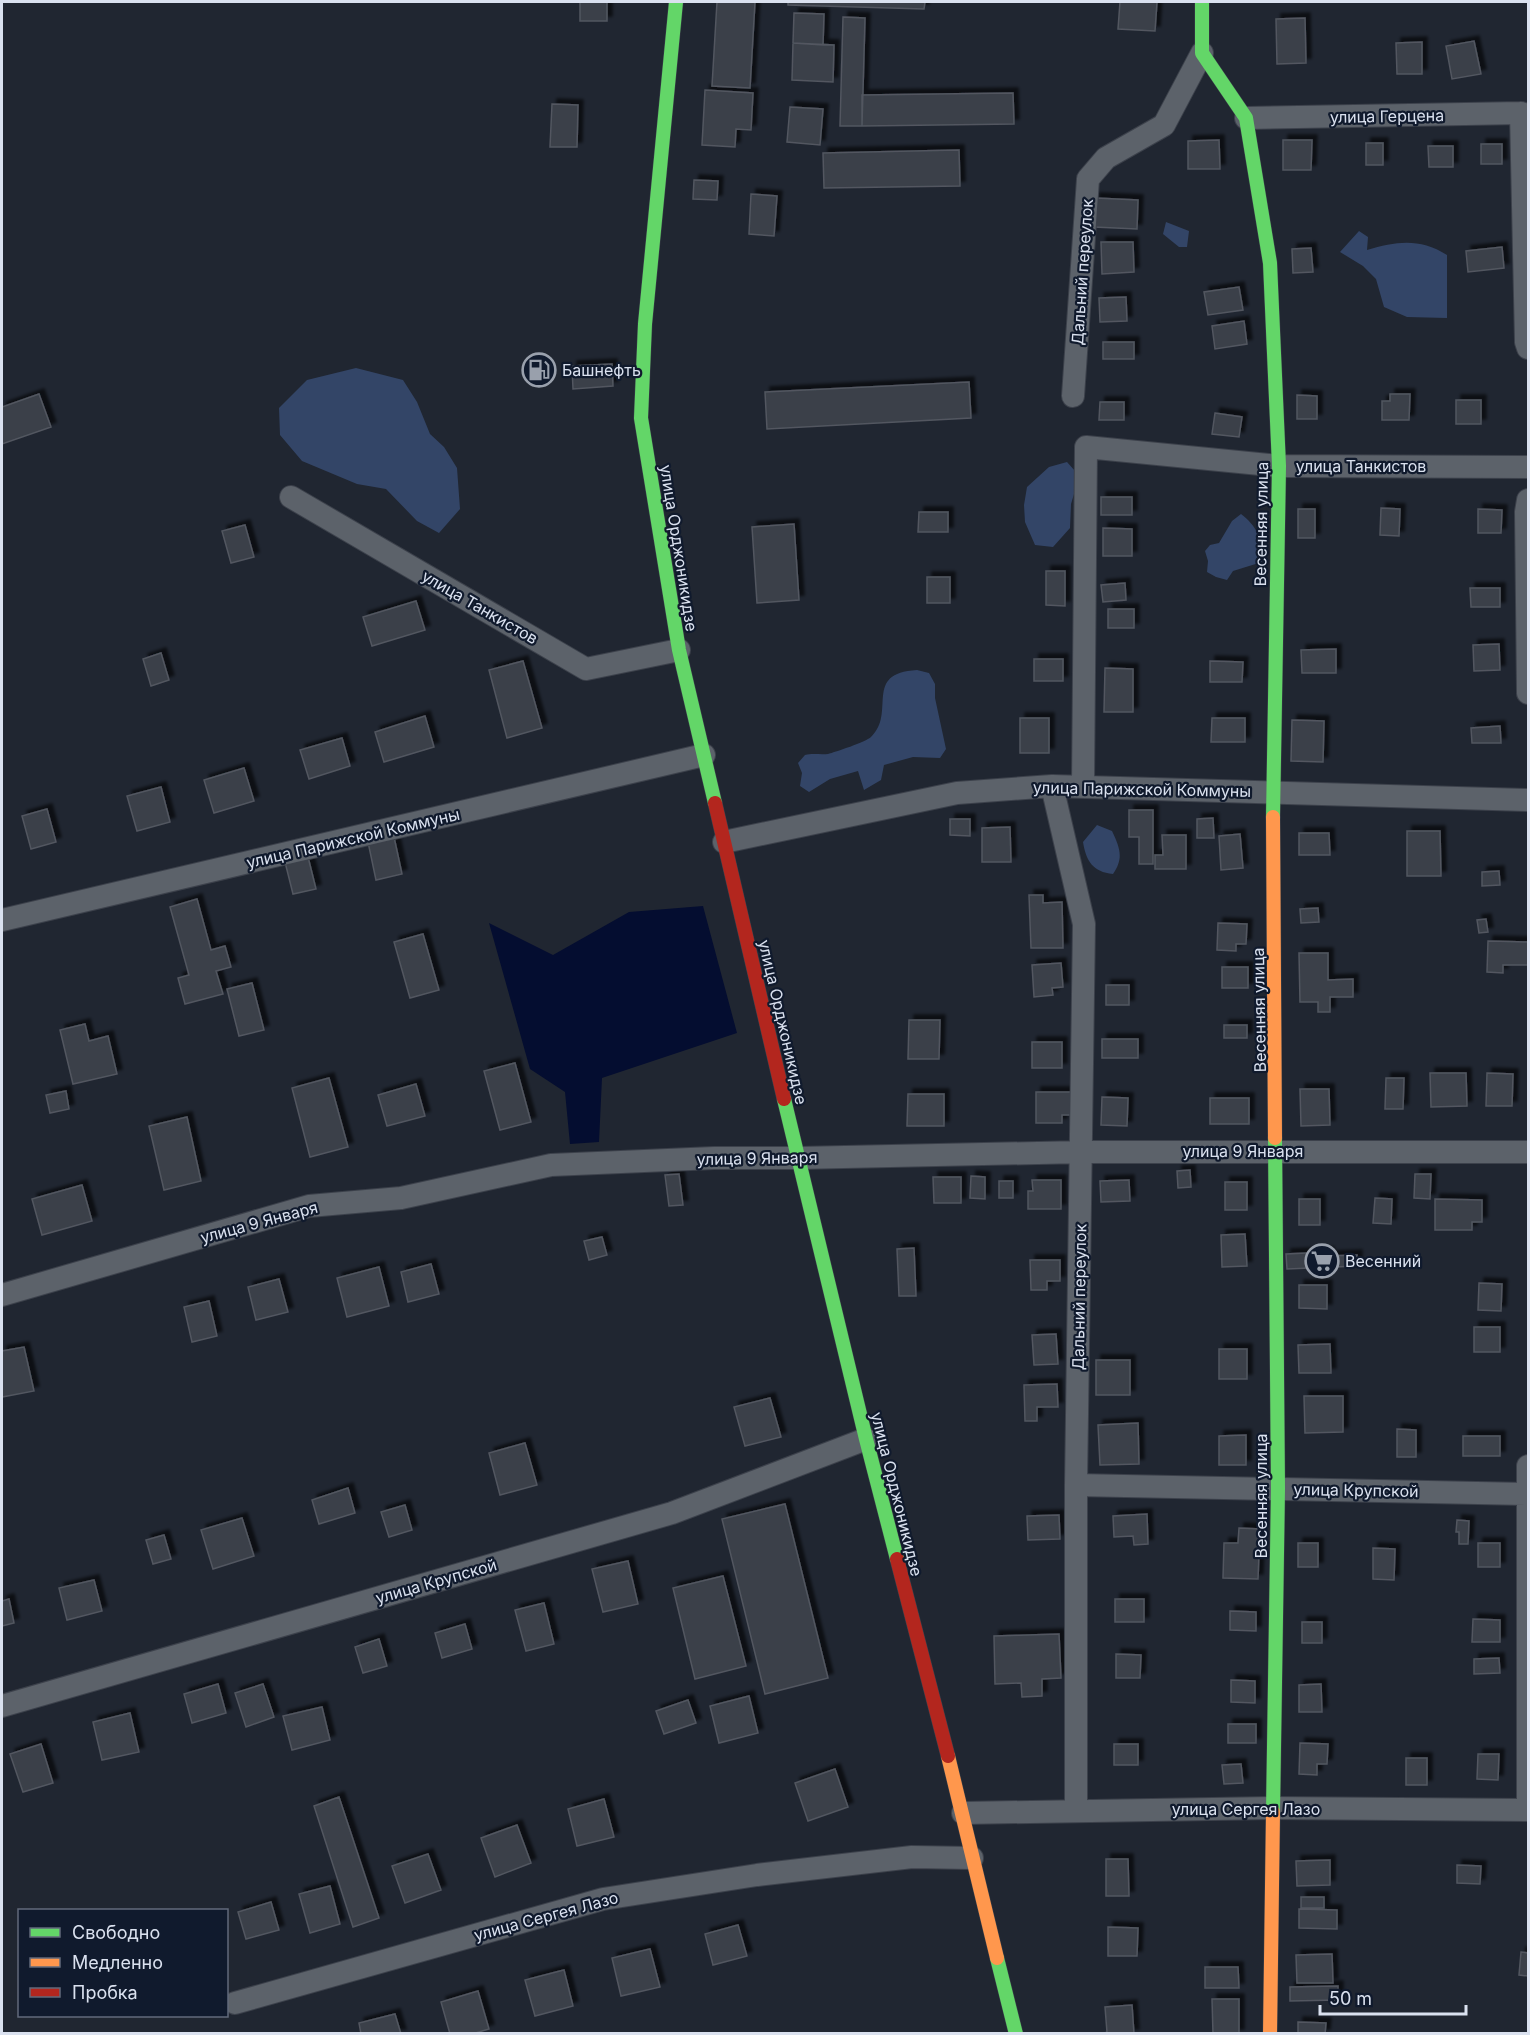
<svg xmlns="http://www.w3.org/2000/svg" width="1530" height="2035" font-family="Inter,sans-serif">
  <defs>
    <filter id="shadow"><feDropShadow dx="5" dy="-5" stdDeviation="1.5" flood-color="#0009"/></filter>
  </defs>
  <rect width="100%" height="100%" fill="#202631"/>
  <path fill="#334567" d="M1166 222 1189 231 1187 247H1179L1163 234Z
    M1359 231 1368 237 1367 250C1397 241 1420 238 1447 255V318L1407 317 1384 307 1376 279 1363 266 1340 252Z
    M356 368 403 380 417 402 430 434 444 447 457 468 460 509 439 533 417 521 386 489 357 484 302 461 280 435 279 408 307 380Z
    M1067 462 1075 471 1077 484 1071 504 1070 528 1053 547 1035 545 1025 522 1024 505 1027 487 1049 467Z
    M1241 514C1258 527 1263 541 1262 562L1233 571 1227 580 1216 577 1207 572 1208 561 1205 551 1210 545 1219 543 1232 521Z
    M917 670 929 673 935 684V698L946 749 940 758 913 757 884 765 881 780 864 790 858 771 830 779 809 792 800 786 802 773 798 763 805 755C813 753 820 755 828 754 835 752 866 742 871 737 897 713 862 673 917 670Z
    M1097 825 1112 831C1120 848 1124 858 1113 874 1093 872 1086 861 1083 842Z"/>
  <path fill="#040d30" d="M703 906 737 1033 602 1078 599 1142 570 1144 565 1092 530 1069 489 923 553 955 629 912Z"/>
  <path fill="#3a4049" stroke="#525760" stroke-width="1.5" filter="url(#shadow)" d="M580 2H607V21H580Z
    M717 2H755L750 88 712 86Z
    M788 2H925L924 9 788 5Z
    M1120 2H1157L1155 31 1118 29Z
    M794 13 824 14 823 45 793 43Z
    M843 17 865 18 862 126H840Z
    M1305 18 1306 63 1277 64 1276 19Z
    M1474 41 1481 74 1452 79 1446 46Z
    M1422 42V74H1397L1396 43Z
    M793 43 834 45 833 82 792 80Z
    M705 90 753 93 751 130 736 129 735 147 702 145Z
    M1013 93 1014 124 862 126V95Z
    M552 104 578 105 577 147H550Z
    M790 107 823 109 820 145 787 142Z
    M1219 140 1220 169H1188V141Z
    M1283 140H1312L1311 170H1283Z
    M1366 143H1383V165H1366Z
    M1481 144H1502V164H1481Z
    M1428 146H1453V167H1429Z
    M959 150 960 186 824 188 823 153Z
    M694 180 718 181 717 200 693 199Z
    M751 194 777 196 774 236 749 234Z
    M1095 198 1138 200 1137 229 1094 227Z
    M1101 242H1133L1134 272 1102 274Z
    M1502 247 1504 268 1468 272 1466 251Z
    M1311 248 1313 272 1293 273 1292 249Z
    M1239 287 1243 310 1208 315 1204 292Z
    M1126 297 1127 321 1100 322 1099 298Z
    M1244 321 1247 344 1215 349 1212 326Z
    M1103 342H1134V359H1103Z
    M543 361 545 379 535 380 533 362Z
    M612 364 613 386 573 389 572 366Z
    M969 382 971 418 767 429 765 392Z
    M39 394 51 427 2 444V407Z
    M1390 394H1410L1409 420H1382V401H1390Z
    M1297 395 1317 396V419H1297Z
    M1456 400H1481V424H1456Z
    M1100 402H1124V420H1099Z
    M1215 413 1242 417 1239 437 1212 434Z
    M1101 497H1132V515H1101Z
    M1381 508 1400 509 1399 536 1380 535Z
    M1298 509H1315V538H1298Z
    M1478 509 1502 510 1501 533H1478Z
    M919 512H948V532H918Z
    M794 524 799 600 757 603 752 527Z
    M245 525 254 557 231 563 222 531Z
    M1103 528 1132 529V556H1103Z
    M1046 571H1065V606L1046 605Z
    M927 577H950V603H927Z
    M1125 583 1126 600 1103 602 1101 585Z
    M1470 588H1500V607H1471Z
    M416 601 425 630 372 646 363 617Z
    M1108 609H1134V628H1108Z
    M1499 644 1500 670 1474 671 1473 645Z
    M1336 649V673H1302L1301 650Z
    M161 653 169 680 151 686 143 659Z
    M1034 659H1063V681H1034Z
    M523 661 542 728 507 738 489 670Z
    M1210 661 1243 662 1242 682H1210Z
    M1105 668 1133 669V712H1104Z
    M425 716 434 747 384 762 375 732Z
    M1020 718H1049V753H1020Z
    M1212 718H1245V742H1211Z
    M1292 720 1324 721 1323 762 1291 761Z
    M1500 726 1501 743H1472L1471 728Z
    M342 738 350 766 309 779 300 750Z
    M244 768 254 801 214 813 204 780Z
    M161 787 170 822 137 831 127 796Z
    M47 809 56 842 31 849 22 816Z
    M1129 810H1153V864H1139V837H1129Z
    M1213 818 1214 838H1197V819Z
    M950 819H970V836L950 835Z
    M1010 827 1011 862H982V828Z
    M1407 831H1440L1441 876H1407Z
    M1299 833H1329L1330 855H1299Z
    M1240 834 1243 868 1221 870 1219 836Z
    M1162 835H1186V869H1155V855H1163Z
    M394 837 402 874 376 880 368 842Z
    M308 857 316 889 293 894 285 862Z
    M1499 871 1500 885 1482 886V872Z
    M1029 895H1043V903L1062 902 1063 948H1031Z
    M197 899 211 950 225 946 231 967 216 971 223 994 185 1004 178 978 189 975 170 907Z
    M1318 908 1319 922 1301 923 1300 909Z
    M1486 919 1488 932 1479 933 1477 920Z
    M1218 923 1247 924 1246 944H1236V951L1217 950Z
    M423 934 439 990 410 998 394 942Z
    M1488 941 1528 942V965H1503V973L1487 972Z
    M1299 953H1328V980L1353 979V997H1330V1012H1318V1002H1300Z
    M1061 963 1063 987 1052 988 1053 995 1034 997 1032 965Z
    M1222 967H1248V988H1222Z
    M252 983 264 1030 239 1036 227 989Z
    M1106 985H1129V1005H1106Z
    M909 1020H940L939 1059H908Z
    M85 1024 89 1041 108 1036 117 1074 73 1084 60 1030Z
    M1224 1025H1247V1038H1224Z
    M1102 1039H1138V1058H1102Z
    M1032 1042H1062V1068H1032Z
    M515 1063 531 1122 500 1130 484 1071Z
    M1430 1073H1466L1467 1106 1431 1107Z
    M1487 1073 1513 1074 1512 1106H1486Z
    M329 1078 348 1147 310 1157 292 1088Z
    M1386 1078H1404L1403 1109H1385Z
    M416 1084 425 1116 387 1126 378 1095Z
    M1300 1089H1329L1330 1125 1301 1126Z
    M66 1091 69 1109 50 1113 46 1095Z
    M1036 1092H1071V1115H1062V1123H1036Z
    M908 1094H944V1126H907Z
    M1102 1097 1128 1098 1127 1126 1101 1125Z
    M1210 1098H1249V1124H1210Z
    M187 1117 201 1181 164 1190 149 1126Z
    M1190 1170 1191 1187 1178 1188 1177 1171Z
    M679 1174 683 1205 669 1206 665 1175Z
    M1415 1174H1431L1430 1199 1414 1198Z
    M971 1176 985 1177V1199L970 1198Z
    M933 1177H961V1203H934Z
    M1032 1180H1061V1209H1028V1191H1033Z
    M1129 1180 1130 1201 1101 1202 1100 1181Z
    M999 1181H1013V1198H999Z
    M1225 1182H1247V1210H1225Z
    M82 1185 92 1221 42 1235 32 1199Z
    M1375 1198 1392 1199 1391 1224 1373 1223Z
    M1299 1199H1320V1225H1299Z
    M1435 1199 1482 1200V1222H1472V1230H1435Z
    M1245 1234 1247 1266 1222 1267 1221 1235Z
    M602 1237 607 1255 589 1260 584 1241Z
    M914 1248 916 1296H899L897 1249Z
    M1329 1252V1256L1357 1255V1266L1287 1269 1286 1254Z
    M1030 1260H1060V1281H1047V1290H1031Z
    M431 1264 439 1294 408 1302 401 1272Z
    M379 1267 389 1306 347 1317 337 1278Z
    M279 1279 288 1312 256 1320 248 1287Z
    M1479 1283 1502 1284 1501 1311 1478 1310Z
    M1299 1285H1327V1309L1299 1308Z
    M209 1301 217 1336 192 1342 184 1307Z
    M1474 1327H1500V1352H1474Z
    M1056 1334 1058 1364 1034 1365 1032 1335Z
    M1330 1344 1331 1373H1299L1298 1345Z
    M24 1347 34 1391 2 1397V1351Z
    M1219 1349H1247V1379H1219Z
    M1096 1360H1130V1395H1096Z
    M1057 1384 1058 1407H1037V1421H1025L1024 1385Z
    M1304 1396H1343V1432L1305 1433Z
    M770 1398 781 1437 745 1446 734 1407Z
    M1138 1423 1139 1464 1100 1465 1098 1425Z
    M1397 1429 1416 1430V1457H1397Z
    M1246 1435V1465H1219V1436Z
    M1463 1436H1500V1456H1463Z
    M525 1443 537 1485 500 1495 489 1453Z
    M348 1488 355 1513 319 1524 312 1500Z
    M785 1504 828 1678 765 1694 722 1519Z
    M405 1505 412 1530 389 1537 381 1512Z
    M1147 1514 1148 1544 1134 1545 1133 1536 1114 1537 1113 1516Z
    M1059 1515 1060 1539 1028 1540 1027 1516Z
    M242 1518 254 1556 213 1569 201 1530Z
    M1457 1520 1469 1521 1468 1544H1459V1532H1456Z
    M1239 1528 1260 1529 1258 1579 1223 1578 1224 1543H1238Z
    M164 1535 171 1559 153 1564 146 1540Z
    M1298 1543H1318V1567H1298Z
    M1478 1543H1500V1567H1478Z
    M1373 1548 1395 1549 1394 1580 1373 1579Z
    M628 1561 638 1604 603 1612 592 1569Z
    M723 1576 746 1666 695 1679 673 1588Z
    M94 1580 102 1611 67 1620 59 1588Z
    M9 1599 14 1623 2 1626V1601Z
    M1115 1599H1144V1622H1115Z
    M544 1603 554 1644 526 1651 515 1610Z
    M1230 1611 1256 1612V1631L1230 1630Z
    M1473 1619 1500 1620V1642H1472Z
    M1302 1622H1322V1643H1302Z
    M465 1624 472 1649 442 1658 435 1633Z
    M1059 1634 1061 1678 1042 1679V1696L1022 1697 1021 1683 995 1684 994 1636Z
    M379 1639 387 1666 363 1673 355 1647Z
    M1116 1654 1141 1655 1140 1678H1116Z
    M1499 1658 1500 1673 1474 1674V1659Z
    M1231 1680 1255 1681V1703L1231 1702Z
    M218 1684 226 1713 192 1723 184 1694Z
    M263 1684 274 1717 246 1727 235 1693Z
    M1321 1684 1322 1712H1299V1685Z
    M749 1696 758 1733 719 1743 710 1706Z
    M688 1700 696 1723 664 1734 656 1711Z
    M322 1707 330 1740 292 1750 283 1716Z
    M130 1713 139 1752 102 1760 93 1722Z
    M1228 1724H1256V1743H1228Z
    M1300 1743 1328 1744 1327 1764H1317V1775L1299 1774Z
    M41 1744 53 1783 23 1792 10 1754Z
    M1114 1744H1138V1765H1114Z
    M1478 1754H1499L1498 1780 1477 1779Z
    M1406 1758H1427V1785H1406Z
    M1241 1764 1243 1783 1224 1784 1222 1765Z
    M835 1769 848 1807 808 1821 795 1783Z
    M339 1797 379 1918 353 1927 314 1806Z
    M604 1799 614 1837 577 1846 568 1809Z
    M517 1825 531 1863 495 1877 481 1838Z
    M428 1854 441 1890 405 1903 392 1866Z
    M1106 1859H1128L1129 1896H1106Z
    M1330 1860V1885L1297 1886 1296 1861Z
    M1457 1865 1481 1866 1480 1884 1457 1883Z
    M330 1886 340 1924 310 1933 299 1894Z
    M1301 1897H1324V1908H1301Z
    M271 1902 279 1930 246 1939 238 1912Z
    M1299 1909 1337 1910V1929L1299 1928Z
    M738 1925 747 1956 713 1965 705 1934Z
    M1108 1927 1138 1928 1137 1956H1108Z
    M650 1949 660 1987 621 1996 612 1958Z
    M1521 1952 1528 1953V1976L1519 1975Z
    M1332 1954 1333 1983H1297L1296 1955Z
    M1205 1967H1238L1239 1988H1205Z
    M564 1970 573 2006 535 2016 525 1980Z
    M1338 1986V2000L1290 2001V1987Z
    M478 1991 489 2029 472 2034H450L441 2002Z
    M1212 1999H1239V2034H1213Z
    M1132 2005 1134 2034H1103L1107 2032 1105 2007Z
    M395 2014 401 2034H361L359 2023Z
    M1298 2022 1326 2023 1325 2034H1298Z"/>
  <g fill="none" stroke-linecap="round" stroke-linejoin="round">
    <g stroke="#3c414b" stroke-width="24">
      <path id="street" d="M1521 113 1526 342 1528 348
        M1246 118 1521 113 1528 115
        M1073 396 1088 179 1106 158 1164 125 1202 53
        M291 497 586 669 679 650
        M1528 500 1526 512 1528 693
        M1052 786 1084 924 1076 1485V1811
        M1083 786 1086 447 1279 466 1528 467
        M724 842 957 793 1052 786 1528 800
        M2 920 704 755
        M2 1295 309 1206 401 1198 551 1165 714 1158H798L1082 1152H1528
        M1076 1485 1528 1494
        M2 1706 672 1513 866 1439
        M1528 1810V1466
        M963 1813 1272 1808 1528 1810
        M235 2003 603 1899 757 1875 912 1857 972 1858"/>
    </g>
    <g stroke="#3c414b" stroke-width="15">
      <path id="fast" d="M676 2 645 324 641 418 679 650 715 803
        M1202 2V53L1246 118 1270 263 1279 466 1273 817
        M784 1099 866 1439 897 1559
        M1273 1812 1278 1488 1275 1138
        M997 1958 1016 2034"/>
    </g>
    <g stroke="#3c414b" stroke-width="15">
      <path id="slow" d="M1273 817 1275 1138
        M948 1756 997 1958
        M1270 2034 1273 1812"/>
    </g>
    <g stroke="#3c414b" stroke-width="15">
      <path id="jam" d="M715 803 784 1099
        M897 1559 948 1756"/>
    </g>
    <use href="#street" stroke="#5c626a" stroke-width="22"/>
    <use href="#fast" stroke="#63d668" stroke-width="14"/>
    <use href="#slow" stroke="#ff974d" stroke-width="14"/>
    <use href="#jam" stroke="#b3261e" stroke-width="14"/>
  </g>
  <defs>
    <g id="fuel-ring" transform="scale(1.725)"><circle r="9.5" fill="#101a2d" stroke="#99a0ac" stroke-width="1.5"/><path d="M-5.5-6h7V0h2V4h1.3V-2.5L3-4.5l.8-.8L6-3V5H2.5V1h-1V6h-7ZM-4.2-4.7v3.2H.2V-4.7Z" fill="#99a0ac"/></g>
    <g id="supermarket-ring" transform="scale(1.725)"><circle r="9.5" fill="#101a2d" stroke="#99a0ac" stroke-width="1.5"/><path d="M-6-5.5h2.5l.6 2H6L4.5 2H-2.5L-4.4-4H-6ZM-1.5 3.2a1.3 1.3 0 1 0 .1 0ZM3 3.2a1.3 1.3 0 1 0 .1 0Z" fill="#99a0ac"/></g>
  </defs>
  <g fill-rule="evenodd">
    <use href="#fuel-ring" x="539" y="370"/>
    <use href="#supermarket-ring" x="1322" y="1261"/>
  </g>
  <g text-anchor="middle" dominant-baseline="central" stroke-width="4.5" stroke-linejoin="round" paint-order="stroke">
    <g font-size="16" fill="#dae1ef" stroke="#101a2d">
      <text transform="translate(1387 116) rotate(-1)">улица Герцена</text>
      <text transform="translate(1082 272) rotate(-86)">Дальний переулок</text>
      <text x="1361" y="466">улица Танкистов</text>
      <text transform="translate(1261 524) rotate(-89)">Весенняя улица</text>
      <text transform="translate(679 548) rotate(81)">улица Орджоникидзе</text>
      <text transform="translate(480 607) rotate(30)">улица Танкистов</text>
      <text transform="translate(1142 789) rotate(1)">улица Парижской Коммуны</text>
      <text transform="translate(353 838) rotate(-13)">улица Парижской Коммуны</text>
      <text transform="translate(1259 1010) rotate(-91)">Весенняя улица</text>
      <text transform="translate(783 1022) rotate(77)">улица Орджоникидзе</text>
      <text x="1243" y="1151">улица 9 Января</text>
      <text transform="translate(757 1158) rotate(-1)">улица 9 Января</text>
      <text transform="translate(259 1222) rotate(-15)">улица 9 Января</text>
      <text transform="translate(1079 1297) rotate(-89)">Дальний переулок</text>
      <text transform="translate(1356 1490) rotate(1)">улица Крупской</text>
      <text transform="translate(897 1494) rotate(76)">улица Орджоникидзе</text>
      <text transform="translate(1261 1496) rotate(-90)">Весенняя улица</text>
      <text transform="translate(436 1581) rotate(-16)">улица Крупской</text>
      <text x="1246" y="1809">улица Сергея Лазо</text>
      <text transform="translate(546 1916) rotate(-15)">улица Сергея Лазо</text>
    </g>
    <g font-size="16" fill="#dae1ef" stroke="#101a2d" text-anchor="start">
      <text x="562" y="370">Башнефть</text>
      <text x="1345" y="1261">Весенний</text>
    </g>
  </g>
  <rect width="1530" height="2035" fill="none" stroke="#dae1ef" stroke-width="6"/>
  <rect x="18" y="1909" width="210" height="108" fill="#101a2d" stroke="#616a7b" stroke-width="1.5"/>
  <rect x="30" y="1928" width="30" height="9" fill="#63d668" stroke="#616a7b" stroke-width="1.5"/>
  <text x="72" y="1939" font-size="18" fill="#dae1ef">Свободно</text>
  <rect x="30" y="1958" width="30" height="9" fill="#ff974d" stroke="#616a7b" stroke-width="1.5"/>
  <text x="72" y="1969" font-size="18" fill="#dae1ef">Медленно</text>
  <rect x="30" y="1988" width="30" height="9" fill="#b3261e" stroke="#616a7b" stroke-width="1.5"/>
  <text x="72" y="1999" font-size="18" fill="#dae1ef">Пробка</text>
  <path d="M1320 2005v9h146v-9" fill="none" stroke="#dae1ef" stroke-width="3"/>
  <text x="1329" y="2005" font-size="18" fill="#dae1ef" stroke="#101a2d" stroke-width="4.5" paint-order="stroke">50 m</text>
</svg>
